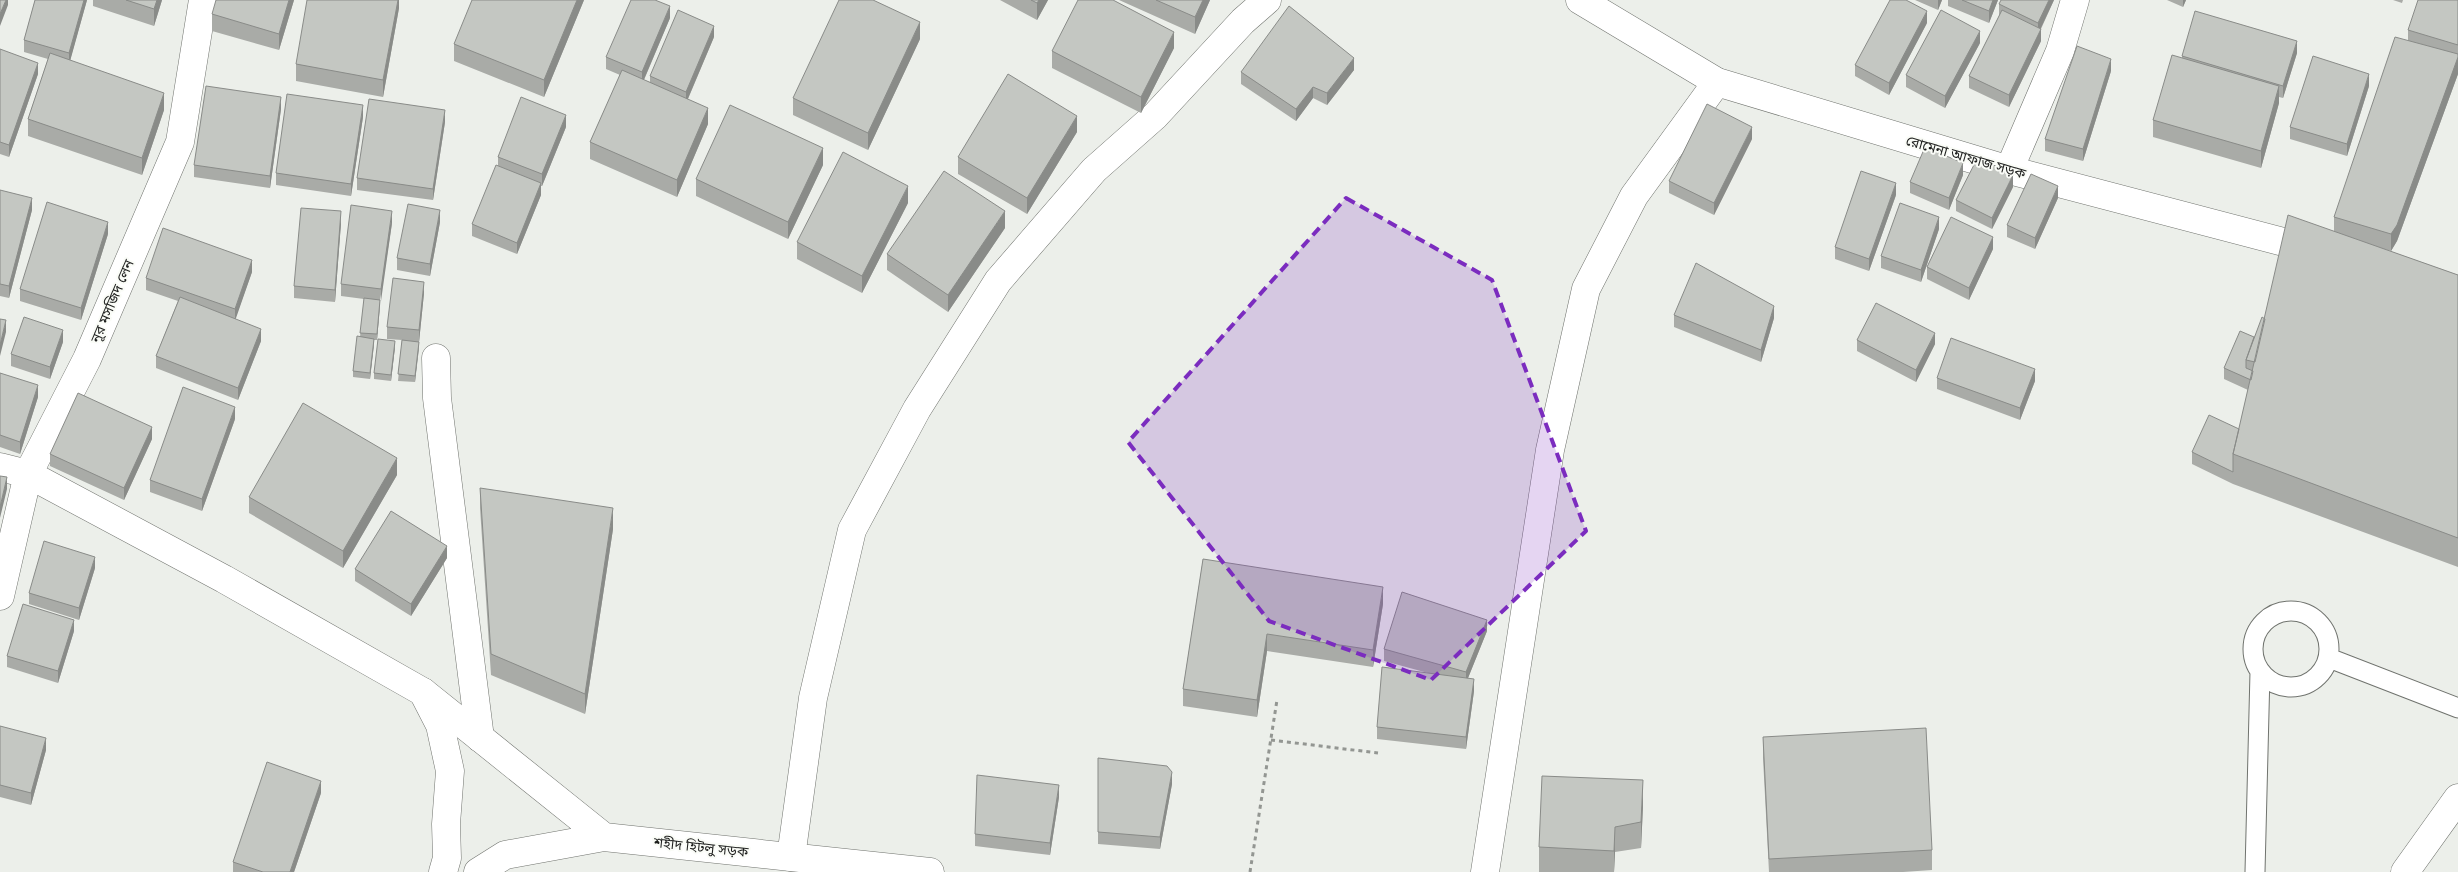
<svg xmlns="http://www.w3.org/2000/svg" width="2458" height="872" font-family="Montserrat,'Noto Sans Bengali',sans-serif">
  <rect width="100%" height="100%" fill="#ecefea"/>
  <g fill="none" stroke-linecap="round" stroke-linejoin="round">
    <g stroke="#70736e" stroke-width="21">
      <path id="lane" d="M2253 649a38 38 0 1 1 76 0a38 38 0 1 1-76 0Z
        M2329 658 2458 708
        M2255 872 2260 672"/>
    </g>
    <g stroke="#70736e" stroke-width="29">
      <path id="street" d="M2009 170 2060 51 2075 0
        M436 358 437 398 480 738
        M423 692 440 725 450 771 446 824 447 858 443 872
        M791 857 813 698 852 530 917 409 998 281 1094 170 1155 116 1243 21 1267 0
        M1485 872 1550 450 1586 289 1634 196 1717 82"/>
    </g>
    <g stroke="#70736e" stroke-width="29">
      <path id="secondary" d="M1580 0 1717 82 2009 170 2318 251
        M0 467 28 474 224 579 423 692 604 837
        M0 596 28 474 87 359 180 142 203 0
        M478 872 505 855 604 837 930 872
        M2405 872 2458 798"/>
    </g>
    <path stroke="#939692" stroke-width="3" stroke-dasharray="4 4" stroke-linecap="butt" d="M1271 740 1378 753
      M1250 872 1277 700"/>
    <use href="#lane" stroke="#fff" stroke-width="19"/>
    <use href="#street" stroke="#fff" stroke-width="28"/>
    <use href="#secondary" stroke="#fff" stroke-width="28"/>
  </g>
  <path fill="#a9aba7" d="M35 0H87L70 60 164 110 142 175 28 136V119L48 59 24 52V40Z
    M93 0H162L154 26 93 6Z
    M294 0 279 50 212 31V14Z
    M399 0V8L383 97 296 81V64Z
    M584 0 544 97 454 61V44Z
    M1000 0H1048L1037 20Z
    M1119 0H1210L1195 34Z
    M1915 0H1942L1938 10Z
    M1948 0H1998L1989 23 1948 6Z
    M2054 0 2041 29V41L2009 107 1969 88V76L1999 16V4Z
    M2167 0H2186L2183 7Z
    M2393 0H2403L2402 3Z
    M2458 0V74L2397 241 2391 251 2384 249 2458 275V567L2233 484 2192 464V452L2239 429 2248 390 2224 379V368L2254 337 2265 319 2334 231V217L2408 41V30Z
    M670 18 644 80 650 82V76L714 37 688 99 708 124 677 197 590 159V142L620 75 606 69V57Z
    M1927 23 1889 95 1855 76V65Z
    M920 39 868 150 793 115V98Z
    M1980 43 1945 108 1906 87V75Z
    M1174 48 1141 113 1052 68V51Z
    M0 49 38 74 9 157 0 154Z
    M2297 53 2283 98 2279 97V103L2261 168 2153 137V120L2182 58V56Z
    M1354 70 1327 105 1313 98 1296 121 1241 84V72Z
    M2111 71 2083 161 2045 151V139Z
    M2369 86 2347 156 2290 139V127Z
    M281 109 270 188 194 177V165Z
    M363 117 351 196 276 185V173Z
    M445 122 433 200 357 190V178Z
    M566 127 542 186H541V195L517 254 472 236V224L498 165V157Z
    M1077 132 1027 214 958 174V157Z
    M1752 139 1714 215 1669 193V181Z
    M823 165 788 239 696 196V179Z
    M1963 175 1949 210 1910 193V182Z
    M2013 187 1992 229 1956 211V200Z
    M0 190 32 210 9 298 0 296Z
    M1896 195 1869 271 1835 259V247Z
    M2058 198 2035 249 2007 237V225Z
    M908 203 862 293 797 259V242Z
    M440 222 430 276 397 270V258Z
    M341 223 335 302 294 298V286Z
    M392 223 380 301 377 340H374L370 379 353 377V371L360 337 364 299 341 296V284Z
    M1005 228 948 312 887 270V254Z
    M1939 229 1921 282 1881 268V256Z
    M108 234 81 320 20 301V289Z
    M1993 249 1969 300 1927 279V267Z
    M252 272 235 319 261 341 238 400 156 368V356L178 301 146 290V278Z
    M424 293 415 382 398 381 402 340 387 339V327Z
    M1674 315 1774 318 1761 362 1674 327Z
    M1857 340 1935 344 1916 382 1857 351Z
    M63 342 50 379 11 366V354Z
    M395 347 391 381 374 379V373Z
    M0 373 38 397 20 454 0 447Z
    M1937 378 2035 381 2020 420 1937 389Z
    M235 419 202 511 150 492V480Z
    M152 439 124 500 50 466V454Z
    M397 475 343 568 249 513V497Z
    M480 488 613 529 585 714 491 675 480 508Z
    M447 558 411 616 355 581V569Z
    M1203 559 1383 604 1373 667 1267 651 1257 717 1183 706V689Z
    M95 568 79 620 29 604V593Z
    M74 631 58 683 7 667V656Z
    M1487 631 1468 678 1474 691 1466 749 1377 739V727L1428 673 1384 661V649Z
    M0 726 46 750 31 805 0 797Z
    M1763 737 1932 850V870L1903 872H1769L1763 758Z
    M1098 758 1172 784 1160 849 1098 844Z
    M321 793 294 872H233V862Z
    M1059 797 1050 855 975 846V834Z
    M1643 806 1641 848 1615 852 1614 872H1539V847Z"/>
  <path fill="#898b88" d="M6 0H8V5L0 26V14Z
    M84 0H87L69 65V53Z
    M157 0H162L154 26V9Z
    M289 0H294L279 50V34Z
    M398 0H399V8L383 97V80Z
    M577 0H584L544 97V80Z
    M1039 0H1048L1037 20V3Z
    M1203 0H1210L1195 34V17Z
    M1938 0H1942L1938 10Z
    M1993 0H1998L1989 23V11Z
    M2049 0H2054L2038 34V23Z
    M2183 0H2186L2183 7Z
    M670 6V18L642 84V72Z
    M1927 11V23L1889 95V83Z
    M920 22V39L868 150V133Z
    M714 26V37L686 103V92Z
    M2041 29V41L2009 107V95Z
    M1980 31V43L1945 108V96Z
    M1174 32V48L1141 113V97Z
    M2297 41V53L2283 98V86Z
    M2458 57V74L2397 241 2391 251V234Z
    M1354 58V70L1327 105V93Z
    M2111 59V71L2083 161V149Z
    M38 63V74L9 157V145Z
    M2369 74V86L2347 156V144Z
    M2279 86V103L2261 168V151Z
    M1313 87V98L1296 121V109Z
    M164 93V110L142 175V158Z
    M281 97V109L270 188V176Z
    M363 105V117L351 196V184Z
    M708 108V124L677 197V180Z
    M445 110V122L433 200V189Z
    M566 115V127L542 186V174Z
    M1077 116V132L1027 214V198Z
    M1752 127V139L1714 215V203Z
    M823 148V165L788 239V222Z
    M1963 163V175L1949 210V198Z
    M2013 175V187L1992 229V218Z
    M541 183V195L517 254V243Z
    M1896 183V195L1869 271V259Z
    M908 186V203L862 293V276Z
    M2058 186V198L2035 249V238Z
    M32 198V210L9 298V286Z
    M440 210V222L430 276V264Z
    M341 211V223L335 302V290Z
    M392 211V223L381 301V289Z
    M1005 211V228L948 312V295Z
    M1939 217V229L1921 282V270Z
    M108 222V234L81 320V308Z
    M1993 237V249L1969 300V288Z
    M252 260V272L235 321V309Z
    M424 282V293L419 342V330Z
    M380 300V306L377 340V334Z
    M1774 306V318L1761 362V350Z
    M6 320V332L0 356V345Z
    M261 329V341L238 400V388Z
    M63 330V342L50 379V367Z
    M1935 333V344L1916 382V370Z
    M374 339V345L370 379V373Z
    M395 341V347L391 381V375Z
    M419 342V348L415 382V376Z
    M2035 369V381L2020 420V408Z
    M38 385V397L20 454V442Z
    M235 407V419L202 511V499Z
    M152 427V439L124 500V488Z
    M397 458V475L343 568V551Z
    M7 477V489L0 518V507Z
    M613 508V529L585 714V694Z
    M447 546V558L411 616V604Z
    M95 557V568L79 620V608Z
    M1383 587V604L1373 667V650Z
    M74 620V631L58 683V671Z
    M1487 620V631L1466 683V672Z
    M1267 634V651L1257 717V700Z
    M1474 679V691L1466 749V737Z
    M46 738V750L31 805V793Z
    M1172 772V784L1160 849V837Z
    M1643 780V806L1641 848V822Z
    M321 781V793L294 872H290Z
    M1059 785V797L1050 855V843Z
    M1615 827V852L1614 872V851Z"/>
  <path fill="#c4c7c2" stroke="#898b88" d="M0 0H6L0 14Z
    M35 0H84L69 53 24 40Z
    M126 0H157L154 9Z
    M216 0H289L279 34 212 14Z
    M307 0H398L383 80 296 64Z
    M472 0H577L544 80 454 44Z
    M631 0H655L670 6 642 72 606 57Z
    M839 0H873L920 22 868 133 793 98Z
    M1031 0H1039L1037 3Z
    M1078 0H1113L1174 32 1141 97 1052 51Z
    M1156 0H1203L1195 17Z
    M1890 0H1906L1927 11 1889 83 1855 65Z
    M1962 0H1993L1989 11Z
    M2001 0H2049L2038 23 1999 4Z
    M2418 0H2458V45L2408 30Z
    M1289 6 1354 58 1327 93 1313 87 1296 109 1241 72Z
    M678 10 714 26 686 92 650 76Z
    M1941 10 1980 31 1945 96 1906 75Z
    M2002 10 2041 29 2009 95 1969 76Z
    M2195 11 2297 41 2283 86 2182 56Z
    M2395 37 2458 54V57L2397 225 2391 234 2334 217Z
    M2077 46 2111 59 2083 149 2045 139Z
    M0 49 38 63 9 145 0 142Z
    M50 53 164 93 142 158 28 119Z
    M2172 55 2279 86 2261 151 2153 120Z
    M2313 56 2369 74 2347 144 2290 127Z
    M622 70 708 108 677 180 590 142Z
    M1008 74 1077 116 1027 198 958 157Z
    M206 86 281 97 270 176 194 165Z
    M287 94 363 105 351 184 276 173Z
    M521 97 566 115 542 174 498 157Z
    M369 99 445 110 433 189 357 178Z
    M1707 104 1752 127 1714 203 1669 181Z
    M730 105 823 148 788 222 696 179Z
    M1925 147 1963 163 1949 198 1910 182Z
    M843 152 908 186 862 276 797 242Z
    M1978 157 2013 175 1992 218 1956 200Z
    M496 165 541 183 517 243 472 224Z
    M944 171 1005 211 948 295 887 254Z
    M1861 171 1896 183 1869 259 1835 247Z
    M2031 174 2058 186 2035 238 2007 225Z
    M0 190 32 198 9 286 0 284Z
    M47 202 108 222 81 308 20 289Z
    M1900 203 1939 217 1921 270 1881 256Z
    M408 204 440 210 430 264 397 258Z
    M351 205 392 211 381 289 341 284Z
    M301 208 341 211 335 290 294 286Z
    M2288 215 2458 275V538L2233 454Z
    M1951 217 1993 237 1969 288 1927 267Z
    M163 228 252 260 235 309 146 278Z
    M1696 263 1774 306 1761 350 1674 315Z
    M393 278 424 282 419 330 387 327Z
    M180 297 261 329 238 388 156 356Z
    M364 298 380 300 377 334 360 333Z
    M1876 303 1935 333 1916 370 1857 340Z
    M24 317 63 330 50 367 11 354Z
    M2262 317 2265 319 2255 362 2246 360Z
    M0 319 6 320 0 345Z
    M2240 331 2254 337 2246 360V368L2253 371 2251 380 2224 368Z
    M357 336 374 339 370 373 353 371Z
    M1951 338 2035 369 2020 408 1937 378Z
    M378 339 395 341 391 375 374 373Z
    M402 340 419 342 415 376 398 374Z
    M0 373 38 385 20 442 0 435Z
    M183 387 235 407 202 499 150 480Z
    M78 393 152 427 124 488 50 454Z
    M303 403 397 458 343 551 249 497Z
    M2209 415 2239 429 2233 454V472L2192 452Z
    M0 476 7 477 0 507Z
    M480 488 613 508 585 694 491 654Z
    M391 511 447 546 411 604 355 569Z
    M44 541 95 557 79 608 29 593Z
    M1203 559 1383 587 1373 650 1267 634 1257 700 1183 689Z
    M1402 592 1487 620 1466 672 1384 649Z
    M23 604 74 620 58 671 7 656Z
    M1382 667 1474 679 1466 737 1377 727Z
    M0 726 46 738 31 793 0 785Z
    M1926 728 1932 850 1769 859 1763 737Z
    M1098 758 1167 766 1172 772 1160 837 1098 832Z
    M267 762 321 781 290 872H263L233 862Z
    M977 775 1059 785 1050 843 975 834Z
    M1542 776 1643 780 1641 822 1615 827 1614 851 1539 847Z"/>
  <path fill="#7b2cbf" fill-opacity="0.2" stroke="#7b2cbf" stroke-width="4" stroke-dasharray="10 6" stroke-linejoin="round" d="M1346 198 1492 280 1586 531 1431 680 1269 621 1128 442Z"/>
  <g text-anchor="middle" dominant-baseline="central" stroke-width="4" stroke-linejoin="round" paint-order="stroke">
    <g font-size="14" fill="#1d1e1d" stroke="#fafcf7">
      <text transform="translate(1966 157) rotate(16)">রোমেনা আফাজ সড়ক</text>
      <text transform="translate(112 301) rotate(-67)">নূর মসজিদ লেন</text>
      <text transform="translate(701 847) rotate(6)">শহীদ হিটলু সড়ক</text>
    </g>
  </g>
</svg>
